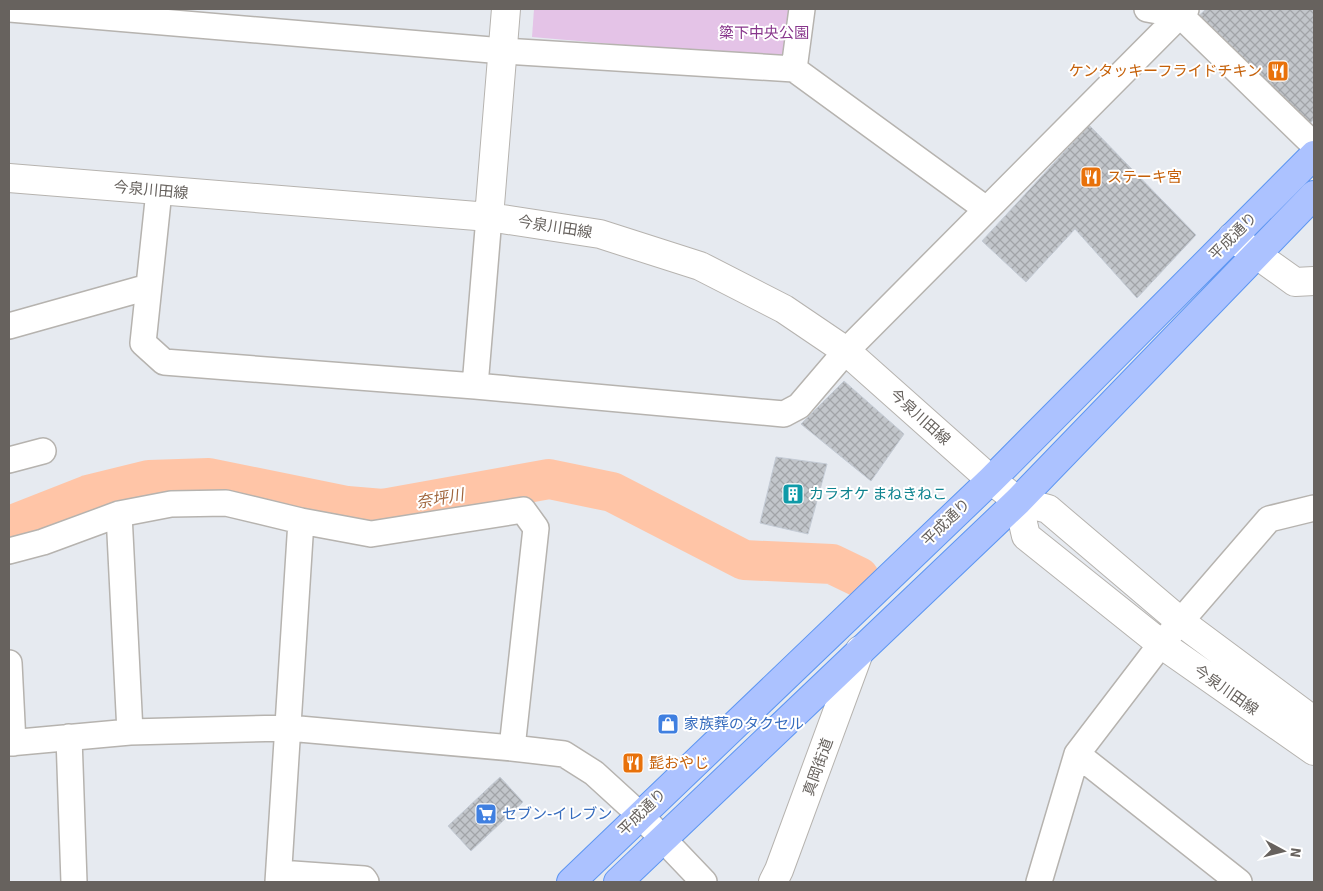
<svg xmlns="http://www.w3.org/2000/svg" width="1323" height="891" font-family="Signika,'Noto Sans JP',sans-serif">
  <defs>
    <pattern id="building-cross-hatch" width="8" height="8" patternUnits="userSpaceOnUse" patternTransform="scale(1.25)"><rect width="8" height="8" fill="#c2c6cb"/><path d="M0 0l8 8M0 8l8-8" fill="none" stroke="#a1a4a8"/></pattern>
  </defs>
  <rect width="100%" height="100%" fill="#e6eaf0"/>
  <path fill="#e4c3e7" d="M534 9H792L786 59 532 37Z"/>
  <g fill="none" stroke-linecap="round" stroke-linejoin="round">
    <path stroke="#ffc5a7" stroke-width="40" d="M9 526 88 495 149 480 209 478 347 506 383 509 549 479 612 492 744 560 832 564 859 577"/>
  </g>
  <path fill="url(#building-cross-hatch)" stroke="#c4cbd5" d="M1206 9H1314V119L1305 129 1190 24Z
    M1089 125 1196 235 1137 298 1075 229 1026 282 982 241Z
    M844 381 904 434 871 481 801 424Z
    M776 457 827 464 808 534 760 523Z
    M500 777 523 802 471 851 448 826Z"/>
  <g fill="none" stroke-linecap="round" stroke-linejoin="round">
    <g stroke="#b6b3af" stroke-width="28">
      <path id="minor" d="M10 9 503 51 794 69 986 209
        M1147 9 1180 15 1314 145
        M794 69 802 9
        M159 191 143 343 164 362 475 386 784 414 799 406 846 351 1186 9
        M9 326 148 287
        M475 386 489 217
        M9 460 43 451
        M119 514 130 732
        M9 551 43 542 119 514 171 504 226 503 301 521 371 534 523 510 536 528 512 748
        M9 663 13 743
        M69 737 74 882
        M9 743 130 732 288 728 512 748 564 754 594 773 640 815 704 882
        M1077 754 1239 882
        M279 873 364 879 366 882
        M278 882 301 521
        M1039 882 1077 754 1161 644 1269 519 1314 508"/>
    </g>
    <g stroke="#b6b3af" stroke-width="30">
      <path id="tertiary" d="M9 178 489 217 600 234 700 266 784 309 846 351 991 480 1018 501 1048 509 1181 622 1314 721
        M489 217 506 9
        M1232 237 1295 282 1314 281
        M1018 501 1026 536 1161 644 1314 751
        M773 882 779 870 860 650"/>
    </g>
    <g stroke="#5d96f2" stroke-width="30">
      <path id="primary" d="M571 882 991 480 1314 155
        M618 882 1018 501 1314 195"/>
    </g>
    <use href="#minor" stroke="#fff" stroke-width="25"/>
    <use href="#tertiary" stroke="#fff" stroke-width="28"/>
    <use href="#primary" stroke="#acc2ff" stroke-width="28"/>
  </g>
  <defs>
    <g id="restaurant-square" transform="scale(1.125)"><rect x="-9" y="-9" width="18" height="18" rx="4" fill="#e8710a" stroke="#fff"/><path d="M-5-6h1v4h1v-4h1v4h1v-4h1v5L-1.5 .5V6h-2V.5L-5-1ZM5-6V6H3V1.5H1.5Q1.5-4 5-6Z" fill="#fff"/></g>
    <g id="building-square" transform="scale(1.125)"><rect x="-9" y="-9" width="18" height="18" rx="4" fill="#0f9aa8" stroke="#fff"/><path d="M-4-6H4V6H1V3H-1V6H-4ZM-2.5-4.3h1.7v1.8h-1.7ZM.8-4.3h1.7v1.8H.8ZM-2.5-1h1.7V.8h-1.7ZM.8-1h1.7V.8H.8Z" fill="#fff"/></g>
    <g id="shop-square" transform="scale(1.125)"><rect x="-9" y="-9" width="18" height="18" rx="4" fill="#3f7fe0" stroke="#fff"/><path d="M-5-2.5h2.3a2.7 3.5 0 0 1 5.4 0H5L5.5 6h-11ZM-1.5-2.5h3a1.5 2.3 0 0 0-3 0Z" fill="#fff"/></g>
    <g id="supermarket-square" transform="scale(1.125)"><rect x="-9" y="-9" width="18" height="18" rx="4" fill="#3f7fe0" stroke="#fff"/><path d="M-6-5.5h2.5l.6 2H6L4.5 2H-2.5L-4.4-4H-6ZM-1.5 3.2a1.3 1.3 0 1 0 .1 0ZM3 3.2a1.3 1.3 0 1 0 .1 0Z" fill="#fff"/></g>
  </defs>
  <g fill-rule="evenodd">
    <use href="#restaurant-square" x="1278" y="71"/>
    <use href="#restaurant-square" x="1091" y="177"/>
    <use href="#building-square" x="793" y="494"/>
    <use href="#shop-square" x="668" y="724"/>
    <use href="#restaurant-square" x="633" y="763"/>
    <use href="#supermarket-square" x="486" y="814"/>
  </g>
  <g text-anchor="middle" dominant-baseline="central" stroke-width="4" stroke-linejoin="round" paint-order="stroke">
    <g font-size="15" fill="#88378c" stroke="#fff">
      <text x="764" y="33">簗下中央公園</text>
    </g>
    <g font-size="15" fill="#c56008" stroke="#fff" text-anchor="start">
      <text x="1262" y="71" text-anchor="end">ケンタッキーフライドチキン</text>
      <text x="1107" y="177">ステーキ宮</text>
      <text x="649" y="763">髭おやじ</text>
    </g>
    <g font-size="15" fill="#67625e" stroke="#fff">
      <text transform="translate(151 190) rotate(5)">今泉川田線</text>
      <text transform="translate(555 227) rotate(9)">今泉川田線</text>
      <text transform="translate(1233 236) rotate(-45)">平成通り</text>
      <text transform="translate(920 417) rotate(42)">今泉川田線</text>
      <text transform="translate(946 522) rotate(-44)">平成通り</text>
      <text transform="translate(1226 690) rotate(35)">今泉川田線</text>
      <text transform="translate(818 767) rotate(-70)">真岡街道</text>
      <text transform="translate(642 812) rotate(-44)">平成通り</text>
    </g>
    <g font-size="15" fill="#0d838f" stroke="#fff" text-anchor="start">
      <text x="809" y="494">カラオケ まねきねこ</text>
    </g>
    <g font-size="15" fill="#366cbe" stroke="#fff" text-anchor="start">
      <text x="684" y="724">家族葬のタクセル</text>
      <text x="502" y="814">セブン-イレブン</text>
    </g>
    <g font-size="16" font-style="italic" fill="#a1663d" stroke="#fff">
      <text transform="translate(440 499) rotate(-10)">奈坪川</text>
    </g>
  </g>
  <rect width="1323" height="891" fill="none" stroke="#67625e" stroke-width="20"/>
  <g transform="translate(1283 851) rotate(97)" stroke="#ffffff" stroke-width="4" paint-order="stroke">
  <path d="M0-4L9 19L0 12L-9 19Z" fill="#67625e"/>
  <text y="-8" font-size="14" font-weight="bold" text-anchor="middle" fill="#67625e">N</text>
  </g>
</svg>
